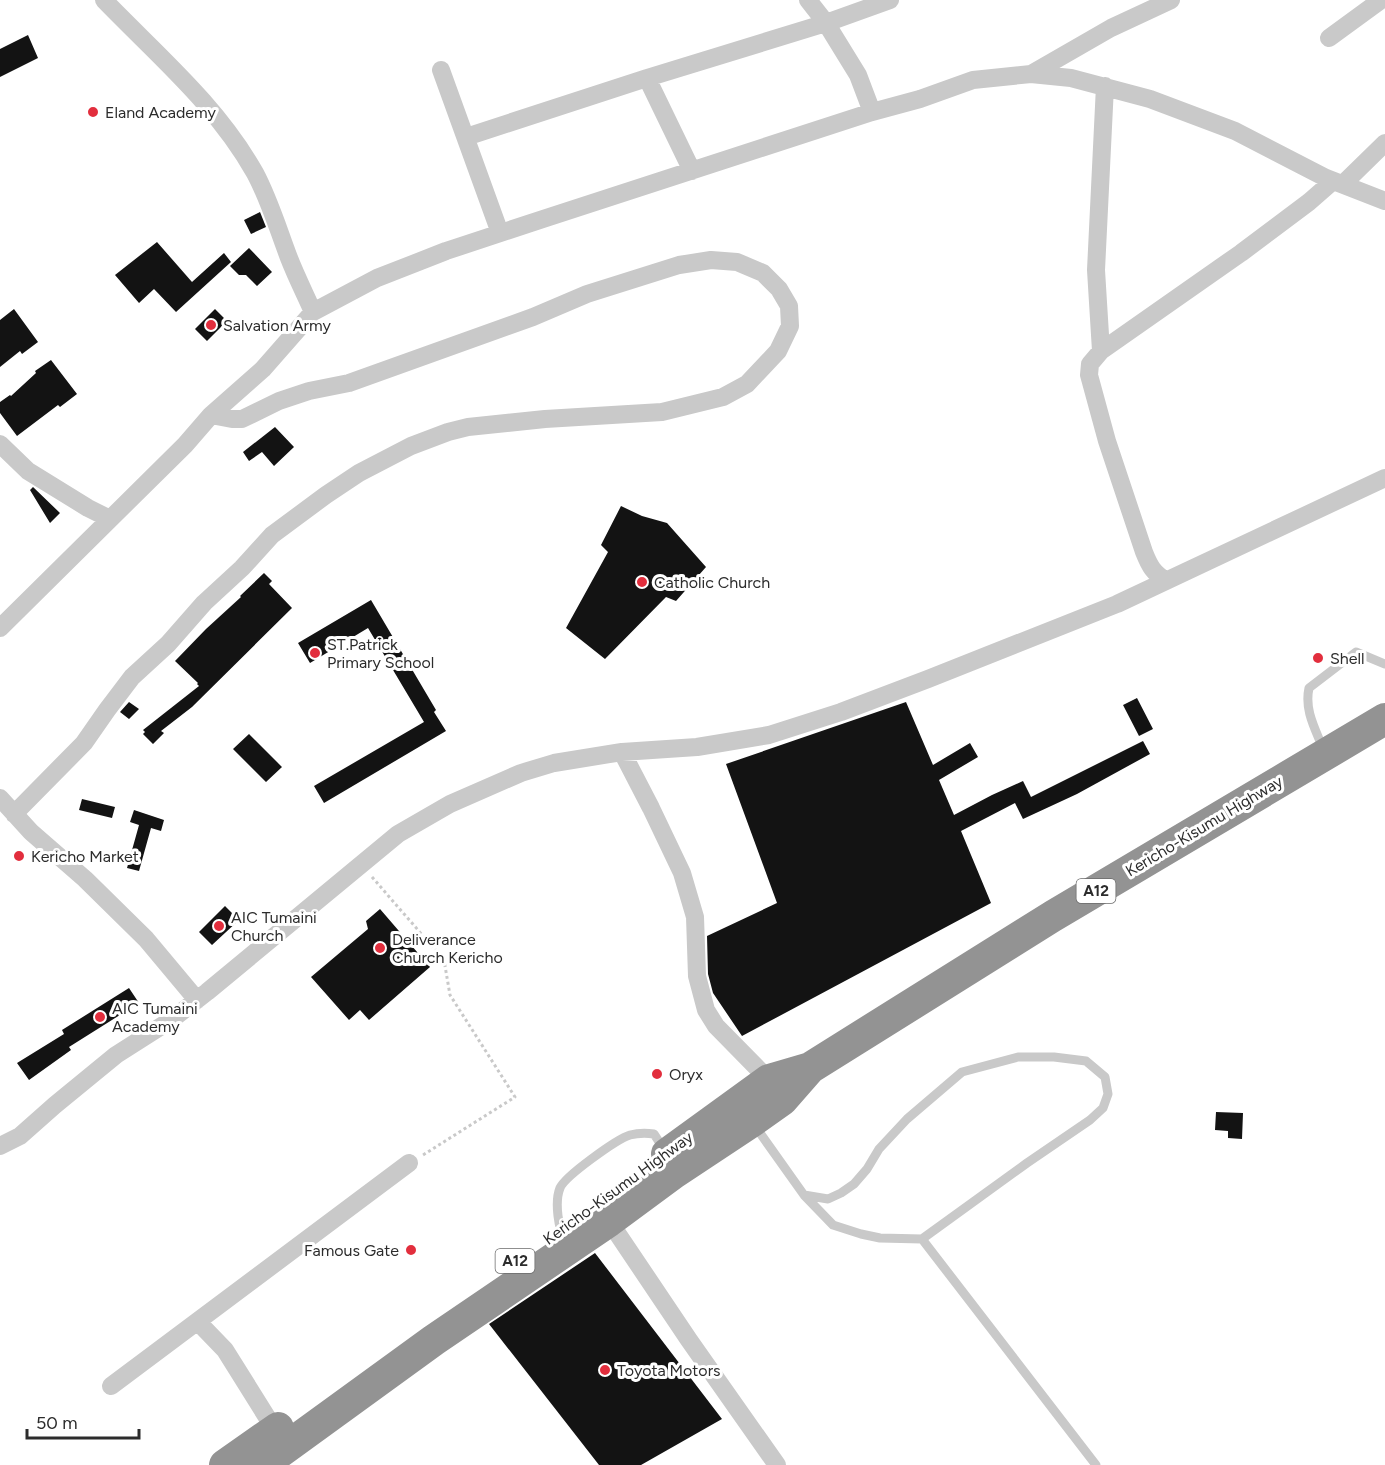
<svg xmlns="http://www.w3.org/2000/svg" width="1385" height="1465" font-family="Figtree,sans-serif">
  <rect width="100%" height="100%" fill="#fff"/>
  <path fill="#131313" d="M28 35 38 58 0 77V49Z
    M260 212 266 227 251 234 244 220Z
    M157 242 192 282 224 253 231 262 176 312 154 289 139 303 115 275Z
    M249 248 272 272 257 286 246 275H239L230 266Z
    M14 309 38 342 22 354 20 351 0 367V320Z
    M215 309 227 321 207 341 195 329Z
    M51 360 77 394 60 407 58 405 17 436 0 413V402L10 395 11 396 36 373 35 371Z
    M275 427 294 447 274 466 262 452 249 461 243 452Z
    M33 487 60 513 50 523 30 490Z
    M621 506 642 516 667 523 706 567 676 601 666 597 605 659 566 628 608 552 601 545Z
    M264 573 272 581 269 584 292 608 192 707 161 731 164 733 153 744 143 734 145 732 143 730 199 686 197 684 198 683 175 661 206 629 241 597 240 596Z
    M371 600 436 710 434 712 446 731 324 803 314 786 424 722 368 628 310 663 298 643Z
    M1137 698 1153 729 1139 736 1123 705Z
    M129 702 139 709 129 719 120 712Z
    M906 702 933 765 970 743 978 757 939 780 954 815 992 795 1023 781 1031 797 1143 741 1150 754 1077 794 1023 819 1015 803 961 831 991 903 742 1036 713 993 708 974 707 936 777 903 726 764Z
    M249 734 282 767 266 782 233 749Z
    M82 799 115 807 112 818 79 810Z
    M134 810 164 820 161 831 151 828 139 871 127 868 139 825 130 822Z
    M225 906 239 920 212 945 199 932Z
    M380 909 430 967 369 1020 360 1010 349 1020 311 977 368 929 366 921Z
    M129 988 139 1003 69 1047 71 1050 29 1080 17 1063 64 1034 62 1030Z
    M1216 1112 1243 1113 1242 1139 1228 1138V1131L1215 1130Z
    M595 1253 722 1419 641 1465H599L489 1324Z"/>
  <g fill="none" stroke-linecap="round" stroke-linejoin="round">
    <path stroke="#c9c9c9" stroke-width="3" stroke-dasharray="3 3" stroke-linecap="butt" d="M372 877 444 960 450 995 515 1097 423 1155"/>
    <path stroke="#c9c9c9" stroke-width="9" d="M1324 751C1316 730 1304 711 1309 688L1356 652 1385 664
      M755 1126 804 1195 833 1225 861 1234 880 1238 922 1239 1096 1465
      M804 1195 828 1199 841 1193 854 1184 867 1169 879 1149 907 1119 962 1072 1018 1057H1054L1086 1061 1105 1077 1108 1094 1103 1108 1090 1120 1027 1163 922 1239
      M565 1243C559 1229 554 1203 560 1188 565 1176 617 1139 630 1135 638 1133 646 1133 654 1134L665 1151"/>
    <path stroke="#c9c9c9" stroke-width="18" d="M104 0C157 55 217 105 255 173 269 199 278 229 289 258 296 276 305 294 313 312
      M808 0 826 23 858 75 872 112
      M1329 38 1381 0
      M441 70 500 233
      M1031 74 1111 28 1171 0
      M647 78 826 23 890 0
      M466 137 647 78 692 171
      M1343 184 1385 143
      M1101 351 1096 270 1105 86
      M0 444 28 471 88 508 110 519
      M1166 581C1153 572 1150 567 1144 552L1107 441 1089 375 1090 364 1101 351 1241 253 1309 202 1333 181
      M0 628 185 445 211 415 263 369 313 312 377 278 446 251 543 219 872 112 920 99 973 80 1031 74 1071 78 1150 99 1235 131 1326 178 1385 201
      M622 752 651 808 682 873 695 917 697 976 706 1010 716 1026 769 1080 773 1086
      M0 798 31 832 85 879 146 939 197 1000
      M14 814 84 743 107 710 132 677 168 644 204 603 242 568 272 535 326 495 359 473 411 446 448 432 468 427 545 419 662 412 723 397 747 384 778 351 790 326 789 306 779 289 763 273 737 262 711 260 679 265 587 294 533 317 349 383 309 391 279 401 242 419H232L211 415
      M0 1146 20 1136 55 1105 116 1055 171 1020 207 992 398 834 450 804 521 773 554 763 622 752 697 747 769 735 841 712 928 679 1117 604 1385 478
      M609 1221 689 1340 777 1465
      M198 1322 225 1350 275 1430
      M111 1386 409 1163"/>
    <path stroke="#939393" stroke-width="32" d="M667 1154 769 1080 810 1068
      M225 1465 278 1428
      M262 1465 434 1340 609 1221 674 1173 751 1122 782 1100 810 1068 1053 916 1385 719"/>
  </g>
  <g fill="#e22e3d" stroke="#fff" stroke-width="2">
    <circle cx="93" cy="112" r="6"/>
    <circle cx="211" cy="325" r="6"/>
    <circle cx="642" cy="582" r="6"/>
    <circle cx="315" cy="653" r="6"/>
    <circle cx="1318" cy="658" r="6"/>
    <circle cx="19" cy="856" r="6"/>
    <circle cx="219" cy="926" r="6"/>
    <circle cx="380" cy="948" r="6"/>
    <circle cx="100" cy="1017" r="6"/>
    <circle cx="657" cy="1074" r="6"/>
    <circle cx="411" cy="1250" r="6"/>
    <circle cx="605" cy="1370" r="6"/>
  </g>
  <g text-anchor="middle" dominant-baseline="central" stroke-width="6" stroke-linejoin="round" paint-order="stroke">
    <g fill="#fff" stroke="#6b6b6b" stroke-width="1.5">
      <rect x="1076.5" y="879" width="39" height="24" rx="4.5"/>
      <rect x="495.5" y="1249" width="39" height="24" rx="4.5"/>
    </g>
    <g font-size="15" font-weight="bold" fill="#2c2c2c">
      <text x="1096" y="891">A12</text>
      <text x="515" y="1261">A12</text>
    </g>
    <g font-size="16" fill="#2c2c2c" stroke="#fff" text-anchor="start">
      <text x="105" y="112">Eland Academy</text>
      <text x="223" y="325">Salvation Army</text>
      <text x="654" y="582">Catholic Church</text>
      <text x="327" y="644">ST.Patrick<tspan x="327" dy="18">Primary School</tspan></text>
      <text x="1330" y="658">Shell</text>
      <text x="31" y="856">Kericho Market</text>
      <text x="231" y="917">AIC Tumaini<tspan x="231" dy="18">Church</tspan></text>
      <text x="392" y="939">Deliverance<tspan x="392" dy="18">Church Kericho</tspan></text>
      <text x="112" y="1008">AIC Tumaini<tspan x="112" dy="18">Academy</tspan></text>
      <text x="669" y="1074">Oryx</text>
      <text x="399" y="1250" text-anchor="end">Famous Gate</text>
      <text x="617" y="1370">Toyota Motors</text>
    </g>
    <g font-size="16" fill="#2c2c2c" stroke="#fff">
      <text transform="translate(1204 826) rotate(-31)">Kericho-Kisumu Highway</text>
      <text transform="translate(618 1188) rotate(-36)">Kericho-Kisumu Highway</text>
    </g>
  </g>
  <path d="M27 1429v9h112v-9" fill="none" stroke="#2c2c2c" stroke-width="3"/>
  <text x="36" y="1429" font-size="18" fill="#2c2c2c" stroke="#ffffff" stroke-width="4.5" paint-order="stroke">50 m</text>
</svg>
